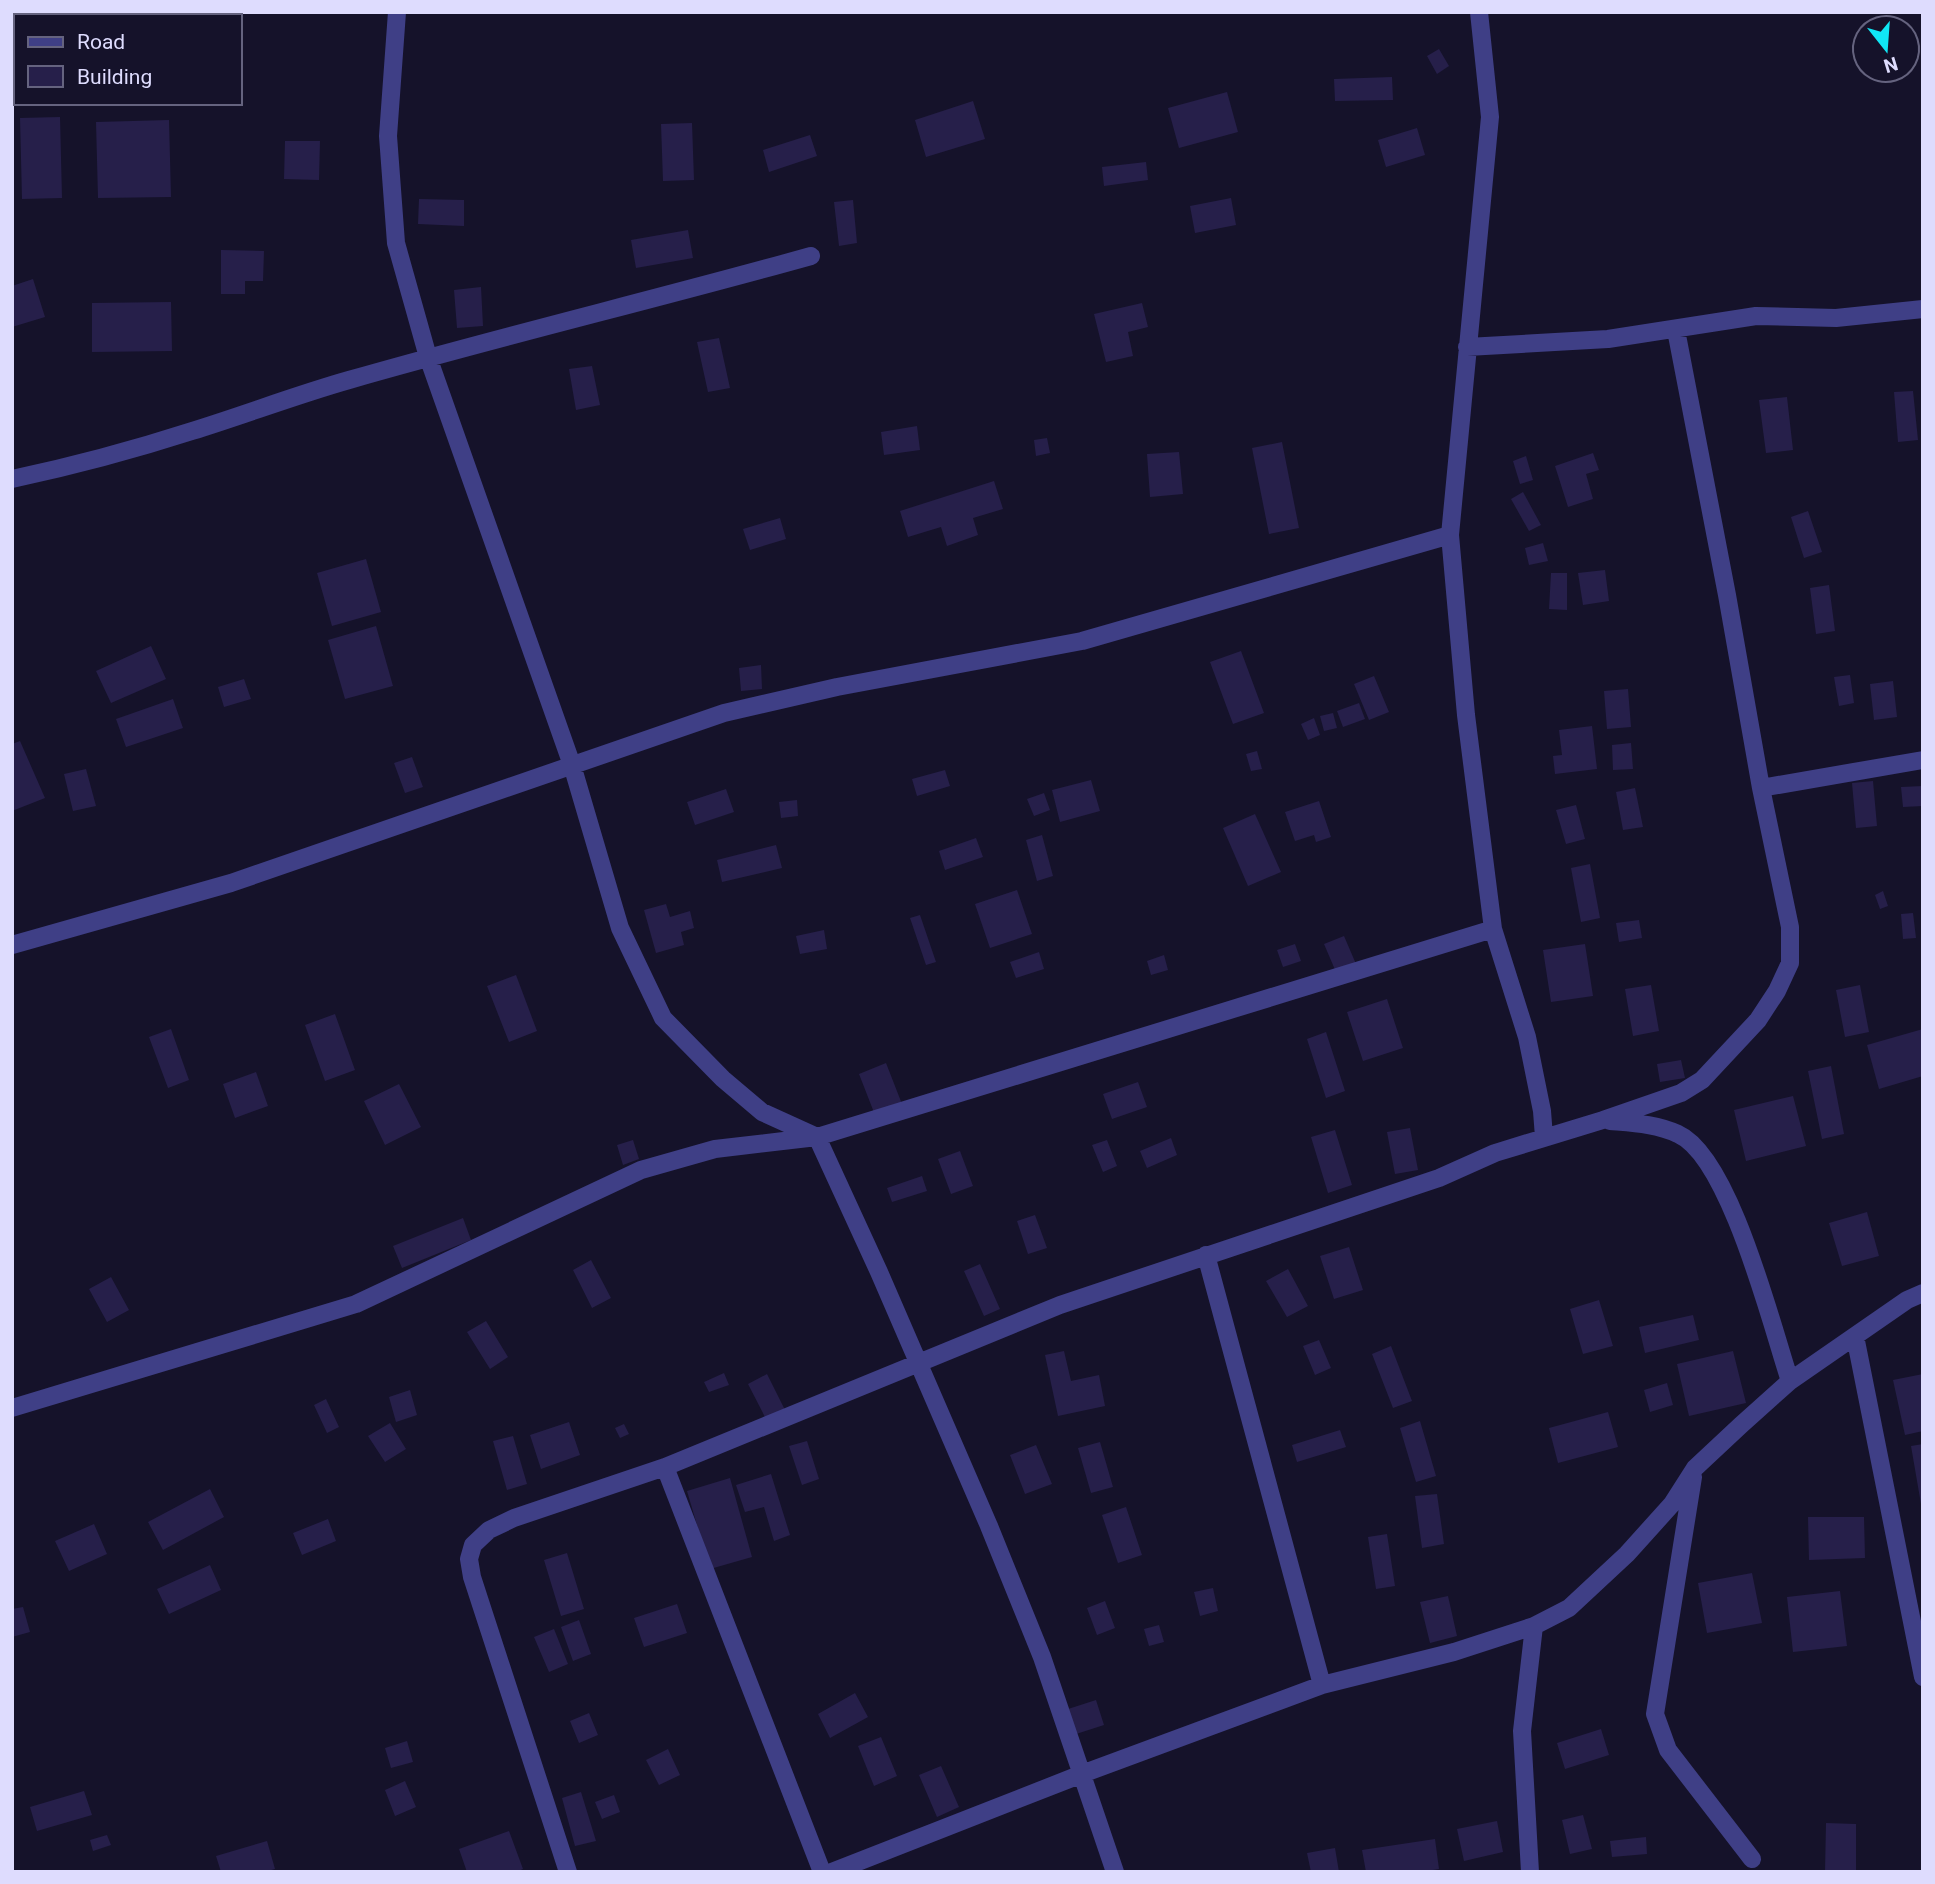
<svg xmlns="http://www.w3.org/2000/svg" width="1935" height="1884" font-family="Roboto,sans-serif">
  <rect width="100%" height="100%" fill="#15122a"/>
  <path fill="#261f4a" d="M1439 49 1449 66 1437 74 1427 56Z
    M1392 77 1393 100 1335 101 1334 79Z
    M1227 92 1238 132 1179 148 1168 108Z
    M973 101 985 139 926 157 915 120Z
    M60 117 62 198 22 199 20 118Z
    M169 120 171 197 98 198 96 122Z
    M692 123 694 180 663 181 661 124Z
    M1417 128 1425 155 1386 167 1378 140Z
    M810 135 817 156 769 172 763 150Z
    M285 141H320L319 180 284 179Z
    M1146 162 1148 180 1104 186 1102 167Z
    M1231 198 1236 225 1195 233 1190 206Z
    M419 199 464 200V226L418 224Z
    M853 200 857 243 839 246 834 202Z
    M688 230 693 258 636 268 631 240Z
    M221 250 264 251 263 281H245V294H221Z
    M33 279 45 317 12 327V286Z
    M481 287 483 326 457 328 454 290Z
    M171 302 172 351 92 352V303Z
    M1142 303 1148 327 1128 332 1133 356 1106 362 1094 314Z
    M719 338 730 388 708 392 697 342Z
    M592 366 600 405 576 410 569 369Z
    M1913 391 1918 440 1898 442 1894 392Z
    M1787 397 1793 450 1766 453 1759 400Z
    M917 426 920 450 884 455 881 432Z
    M1047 438 1050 453 1036 456 1034 440Z
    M1282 442 1299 528 1269 534 1252 448Z
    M1179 452 1183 494 1150 497 1147 454Z
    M1593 453 1599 470 1586 474 1593 499 1568 507 1555 466Z
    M1526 456 1533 480 1520 484 1513 461Z
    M994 481 1003 509 973 518 978 535 947 546 941 527 908 537 900 511Z
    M1523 492 1541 525 1529 531 1511 499Z
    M1808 511 1822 552 1804 558 1791 517Z
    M780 518 786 539 750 550 743 529Z
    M1543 543 1548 561 1529 565 1525 548Z
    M366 559 381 612 332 626 317 573Z
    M1605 570 1609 601 1583 605 1578 573Z
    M1551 573H1567V610L1549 609Z
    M1829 585 1835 631 1816 634 1810 588Z
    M376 626 393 686 345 699 328 640Z
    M151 646 166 679 111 703 96 671Z
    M1241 651 1264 713 1233 724 1210 662Z
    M761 665 762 689 741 691 739 668Z
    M1850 675 1854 703 1839 706 1834 677Z
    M1374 676 1389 712 1369 720 1354 684Z
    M244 679 251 699 224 707 218 687Z
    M1893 681 1897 717 1874 720 1870 684Z
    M1628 689 1631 727 1607 729 1604 691Z
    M173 699 183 728 126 747 116 719Z
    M1359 703 1365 719 1343 727 1337 711Z
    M1333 713 1337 728 1324 731 1320 716Z
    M1314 718 1320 735 1308 740 1301 724Z
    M1592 726 1597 769 1555 774 1553 756 1562 755 1559 730Z
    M20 741 45 798 12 811V744Z
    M1631 743 1633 769 1613 770 1612 745Z
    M1257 751 1262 769 1251 771 1246 754Z
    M412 757 423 787 405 793 394 763Z
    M86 769 96 806 73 811 64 774Z
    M945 770 950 786 917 796 912 779Z
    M1091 780 1100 811 1060 822 1052 790Z
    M1873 781 1877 826 1856 828 1852 783Z
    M1923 786V806L1903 807 1901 787Z
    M1635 788 1643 827 1623 830 1616 792Z
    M726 789 734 812 695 825 687 802Z
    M1044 793 1050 810 1034 816 1027 799Z
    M797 800 798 816 781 818 779 802Z
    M1319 801 1331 837 1316 842 1314 835 1295 841 1285 812Z
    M1576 805 1585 839 1566 844 1556 810Z
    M1255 814 1281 872 1248 886 1223 828Z
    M1042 835 1053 876 1037 881 1026 840Z
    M976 838 983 857 945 870 939 851Z
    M776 845 782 868 722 882 717 860Z
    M1590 864 1600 918 1581 922 1571 868Z
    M1017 890 1032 934 990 948 975 904Z
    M1883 891 1888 906 1880 909 1875 895Z
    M666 904 670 917 690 911 694 928 681 932 684 945 656 953 644 910Z
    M1913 913 1916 938 1903 939 1901 914Z
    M920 915 936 962 926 965 910 918Z
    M1639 920 1642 938 1619 942 1616 923Z
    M824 930 827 949 800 954 796 936Z
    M1344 936 1356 964 1336 972 1324 944Z
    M1295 944 1301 961 1283 967 1277 950Z
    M1585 944 1593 996 1551 1002 1543 950Z
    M1039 952 1044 969 1016 978 1010 962Z
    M1164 955 1168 970 1151 975 1147 961Z
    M516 975 537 1031 509 1042 487 986Z
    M1651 985 1659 1031 1633 1036 1625 989Z
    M1860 985 1869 1032 1845 1037 1836 990Z
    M1387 999 1403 1048 1363 1061 1347 1012Z
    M335 1014 355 1070 325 1081 305 1025Z
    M171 1029 189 1080 168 1088 149 1037Z
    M1923 1029V1076L1879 1089 1867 1045Z
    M1326 1032 1345 1091 1326 1098 1307 1039Z
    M1681 1060 1685 1078 1660 1082 1657 1064Z
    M886 1063 902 1104 875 1115 859 1074Z
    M1831 1066 1844 1134 1822 1139 1808 1071Z
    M256 1072 268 1106 235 1118 223 1084Z
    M1138 1082 1147 1107 1112 1119 1103 1094Z
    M399 1084 421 1127 385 1145 364 1101Z
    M1793 1096 1806 1146 1746 1161 1734 1110Z
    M1410 1128 1418 1170 1395 1174 1387 1132Z
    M1335 1130 1352 1185 1328 1193 1311 1137Z
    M1171 1138 1177 1155 1147 1168 1140 1151Z
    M633 1140 639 1159 623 1165 617 1145Z
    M1107 1140 1117 1166 1103 1172 1092 1145Z
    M960 1151 973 1186 951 1194 938 1159Z
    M922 1176 927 1191 892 1202 887 1188Z
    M1867 1212 1879 1256 1842 1266 1829 1223Z
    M1035 1215 1047 1248 1028 1254 1017 1221Z
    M463 1218 471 1240 402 1268 393 1246Z
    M1349 1247 1363 1290 1334 1299 1320 1256Z
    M591 1260 611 1298 592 1308 573 1270Z
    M980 1264 1000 1309 984 1316 964 1271Z
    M1288 1269 1308 1306 1287 1317 1266 1281Z
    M111 1277 129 1310 107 1322 89 1289Z
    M1599 1300 1613 1346 1583 1354 1570 1309Z
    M1693 1315 1699 1340 1645 1353 1639 1327Z
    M486 1321 508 1357 490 1369 467 1332Z
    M1319 1340 1331 1368 1315 1375 1303 1346Z
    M1391 1346 1412 1401 1393 1408 1372 1354Z
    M1064 1351 1071 1381 1099 1375 1105 1406 1058 1416 1045 1355Z
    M1733 1351 1746 1403 1689 1416 1677 1364Z
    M724 1373 729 1385 709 1392 704 1382Z
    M767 1374 785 1410 766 1419 748 1384Z
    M1923 1374V1431L1905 1435 1893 1380Z
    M1667 1383 1673 1405 1650 1412 1644 1390Z
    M410 1390 417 1415 396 1422 389 1397Z
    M326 1399 339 1427 327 1433 314 1405Z
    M1608 1412 1618 1447 1558 1463 1549 1428Z
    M1420 1421 1436 1476 1416 1482 1400 1428Z
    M569 1422 580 1455 541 1469 530 1435Z
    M390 1423 406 1449 385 1462 368 1436Z
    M624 1424 629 1434 620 1438 615 1428Z
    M1340 1430 1346 1447 1297 1462 1292 1445Z
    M513 1436 527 1484 507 1490 493 1441Z
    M807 1441 819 1479 802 1485 789 1446Z
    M1100 1442 1113 1487 1091 1493 1078 1448Z
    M1923 1444V1504H1921L1911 1446Z
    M1036 1445 1052 1484 1025 1494 1010 1455Z
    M771 1474 790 1535 774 1541 764 1507 745 1512 736 1485Z
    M730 1478 752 1557 710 1569 687 1491Z
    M210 1489 224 1517 163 1550 148 1522Z
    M1437 1494 1444 1544 1422 1548 1415 1496Z
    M1126 1507 1142 1555 1118 1563 1102 1515Z
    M1808 1517H1864L1865 1558 1809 1560Z
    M328 1519 336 1541 302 1555 293 1533Z
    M94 1524 107 1554 69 1571 55 1541Z
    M1387 1534 1395 1586 1376 1589 1368 1537Z
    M567 1553 584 1609 561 1616 544 1560Z
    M210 1565 221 1590 169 1614 157 1589Z
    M1752 1573 1762 1623 1707 1633 1698 1583Z
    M1213 1588 1218 1611 1200 1616 1194 1592Z
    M1840 1591 1847 1646 1793 1652 1787 1597Z
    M1448 1596 1457 1636 1430 1643 1420 1602Z
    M1105 1601 1115 1628 1097 1635 1087 1608Z
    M677 1604 687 1633 644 1647 634 1618Z
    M23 1607 30 1632 12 1637V1609Z
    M579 1620 591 1654 573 1661 561 1627Z
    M1159 1625 1164 1642 1149 1646 1144 1629Z
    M554 1629 568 1664 549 1672 534 1637Z
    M855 1693 868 1717 830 1738 818 1714Z
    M1096 1700 1104 1725 1073 1735 1065 1710Z
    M589 1713 598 1735 579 1743 570 1721Z
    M1601 1729 1609 1755 1565 1769 1557 1743Z
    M881 1737 897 1776 874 1786 858 1746Z
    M407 1741 413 1762 391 1768 385 1748Z
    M668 1749 680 1775 659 1785 646 1760Z
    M941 1766 959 1807 937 1817 919 1775Z
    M405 1781 416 1807 395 1816 385 1790Z
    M84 1791 92 1815 37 1831 30 1807Z
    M581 1792 596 1841 575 1846 562 1798Z
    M614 1795 620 1812 602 1819 595 1802Z
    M1583 1815 1592 1849 1570 1854 1562 1820Z
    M1497 1821 1503 1852 1464 1861 1457 1829Z
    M1826 1823 1856 1824V1872H1825Z
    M509 1831 523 1869 516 1872H467L459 1849Z
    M107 1835 111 1845 93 1851 90 1840Z
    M1646 1837 1647 1854 1612 1857 1610 1841Z
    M1435 1839 1439 1869 1420 1872H1366L1362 1850Z
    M267 1841 275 1869 264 1872H221L216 1856Z
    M1335 1848 1339 1872H1311L1307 1853Z"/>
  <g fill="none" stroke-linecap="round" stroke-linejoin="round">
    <path stroke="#3f3f86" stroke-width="18" d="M397 12 388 136 396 243 428 357 572 765 620 928 663 1018 723 1079 762 1112 817 1137 879 1272 989 1526 1042 1657 1115 1872
      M1479 12 1490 117 1450 535 1466 715 1493 929 1527 1037 1542 1111 1544 1137
      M1467 347 1608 339 1756 316 1836 318 1923 309
      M12 479C73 466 133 450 192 431 244 415 296 395 349 380 502 336 657 299 811 256
      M1761 788 1923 760
      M12 945 231 883 724 713 837 687 1082 641 1450 535
      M1610 1121C1633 1123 1657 1124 1678 1134 1730 1157 1772 1327 1790 1381
      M1206 1255 1322 1685
      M1855 1336 1923 1677
      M12 1408 356 1304 641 1170 715 1149 817 1137 1493 929
      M665 1467 822 1872
      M1693 1477 1655 1714 1668 1750 1752 1859
      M568 1872 472 1577 469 1559 473 1545 489 1530 514 1518 665 1467 1060 1305 1439 1178 1495 1153 1603 1120 1681 1093 1702 1080 1758 1020 1777 991 1790 963V927L1761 788 1727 595 1676 330
      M832 1872 1082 1774 1322 1685 1454 1652 1534 1626 1569 1608 1627 1554 1672 1504 1695 1468 1741 1425 1790 1381 1907 1300 1923 1293
      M1530 1872 1522 1731 1534 1626"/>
  </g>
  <rect width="1935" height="1884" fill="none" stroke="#dedcfe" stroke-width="28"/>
  <rect x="14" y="14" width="228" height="91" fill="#15122a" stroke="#65637f" stroke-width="2"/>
  <rect x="28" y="37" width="35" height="10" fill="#3f3f86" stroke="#65637f" stroke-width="2"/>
  <text x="77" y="49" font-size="21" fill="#dedcfe">Road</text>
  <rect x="28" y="66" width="35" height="21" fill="#261f4a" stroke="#65637f" stroke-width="2"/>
  <text x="77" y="84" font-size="21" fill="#dedcfe">Building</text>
  <g transform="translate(1886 49) rotate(163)"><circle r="33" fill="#15122a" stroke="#65637f" stroke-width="2"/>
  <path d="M0-5L12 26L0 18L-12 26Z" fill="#10e7f5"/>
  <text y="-10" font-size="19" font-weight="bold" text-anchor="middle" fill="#dedcfe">N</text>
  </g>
</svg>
